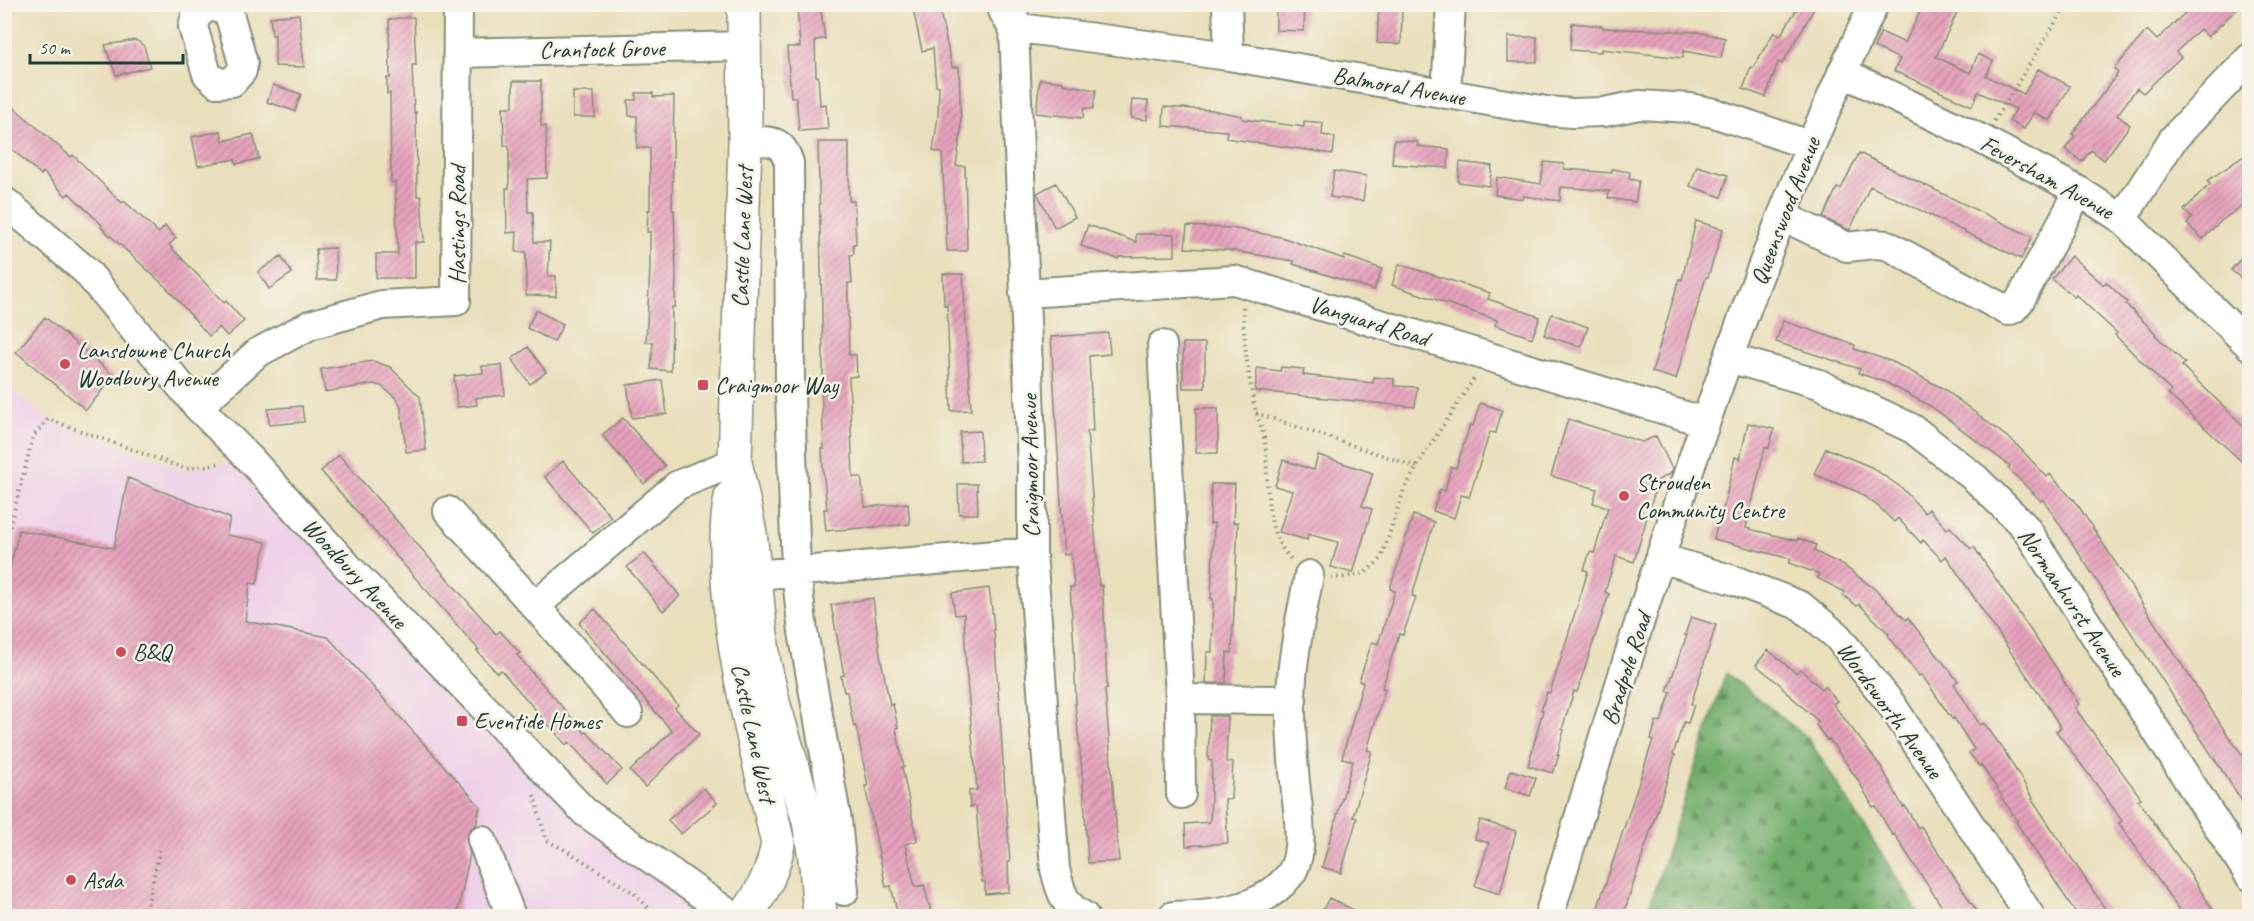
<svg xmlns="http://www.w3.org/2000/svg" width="2254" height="921" font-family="Caveat,sans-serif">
  <defs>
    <pattern id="forest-firs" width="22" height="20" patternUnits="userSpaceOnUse" patternTransform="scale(1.5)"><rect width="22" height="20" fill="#71ac6b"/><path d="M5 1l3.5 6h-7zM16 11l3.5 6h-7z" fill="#5c8d59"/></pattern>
    <pattern id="building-hatch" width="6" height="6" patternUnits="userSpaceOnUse" patternTransform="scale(1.5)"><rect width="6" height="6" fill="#e7a2bd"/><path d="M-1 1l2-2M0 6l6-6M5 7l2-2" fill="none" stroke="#bb859a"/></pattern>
  </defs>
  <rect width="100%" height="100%" fill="#f7f3e8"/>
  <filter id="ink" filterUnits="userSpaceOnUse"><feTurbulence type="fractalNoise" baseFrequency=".0167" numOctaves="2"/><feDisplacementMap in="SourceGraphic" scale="12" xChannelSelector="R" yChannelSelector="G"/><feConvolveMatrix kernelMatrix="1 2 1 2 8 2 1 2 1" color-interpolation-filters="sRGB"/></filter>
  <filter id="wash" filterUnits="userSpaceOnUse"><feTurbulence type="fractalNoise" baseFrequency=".008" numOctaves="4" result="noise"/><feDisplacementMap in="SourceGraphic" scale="24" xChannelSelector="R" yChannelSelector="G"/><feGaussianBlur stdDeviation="1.35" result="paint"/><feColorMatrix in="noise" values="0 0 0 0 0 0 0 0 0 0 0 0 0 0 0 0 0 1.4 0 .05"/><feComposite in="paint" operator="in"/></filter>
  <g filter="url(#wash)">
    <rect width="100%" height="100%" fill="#e9dfbb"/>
    <path fill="#eed0e8" d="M4 382 48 419 186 469 250 459 585 812 702 893 691 916H5Z"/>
    <path fill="url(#forest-firs)" stroke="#487450" stroke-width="1.5" d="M1726 673 1808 738 1921 916H1646Z"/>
    <g id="blocks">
      <path fill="url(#building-hatch)" d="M797 4H820L825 39 815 40 816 76H818L820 105 826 104 828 129 799 131 796 97H791L787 47H800Z
        M912 4H931L933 13 940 12 952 67H959L961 131 956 166H965L967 251H947L942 153 933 151 938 117 939 86H936L933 48 922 51Z
        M1276 4H1305L1304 31 1276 30Z
        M1379 4H1402L1401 44 1377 43Z
        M1800 4H1817L1782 64 1778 62 1766 97 1743 89 1751 67 1753 68 1774 32 1780 36Z
        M1924 4H1961L1936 57 1970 73 1978 54 1993 61 1986 76 2024 94 2038 69 2070 86 2050 121 2034 112 2024 129 2009 121 2016 109 1978 92 1972 106 1894 71 1900 59 1874 47 1881 32 1905 43Z
        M2177 4H2242L2208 37 2200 29 2176 52 2181 57 2143 93 2137 88 2117 115 2130 125 2114 147 2104 160 2091 150 2082 162 2065 149 2075 136 2072 134 2118 73 2114 69 2147 30 2157 40 2185 13Z
        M299 14 304 67 275 66V35H272L270 17Z
        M414 17 416 65H412L414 113 416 112 417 196H421L424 242H415V278H376V254H398L395 182 391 183 390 93 387 94V78H390L389 19Z
        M1572 23 1603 26V28L1698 32 1725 38 1721 58 1683 51V58L1601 49V52L1570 50Z
        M1508 37H1537V62H1508Z
        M136 40 144 46 150 67 116 75 105 45Z
        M1040 79 1063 82V84L1096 90 1093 109 1084 108 1083 118 1036 113Z
        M513 81H541V126H546L547 178 527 179 528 212H533L534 242H550L548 276H556V296L526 295V252H516L517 232 507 233 506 188H509V146H504L503 107H513Z
        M273 85 301 94 295 111 267 102Z
        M573 92H594L595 117H573Z
        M636 93H653V97L674 96 672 210H674L676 274 675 307H672L671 371 651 369 653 342H646L650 268V232H647L648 210H650V148H637V116H629L628 100H636Z
        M4 99 71 157 73 155 122 203 124 201 159 233 165 226 176 238 169 245 224 303 226 301 244 321 227 336 219 327 209 336 168 289 101 227 102 225 69 193 66 196 43 172 41 175 4 142Z
        M1132 100 1148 101 1147 120 1131 118Z
        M1164 107 1212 110 1242 116V119L1304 127V121L1323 123 1322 135 1335 137 1333 154 1226 138 1227 131 1163 126Z
        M221 131 223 141 253 134 259 159 236 164 235 159 198 166 192 137Z
        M1394 140 1418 142 1417 146 1449 149 1448 168 1392 164Z
        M818 142H849V201H854L856 244H853L854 254 850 255 852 283H848V315L849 355H856L857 376 849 377 853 477H861L865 507 908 503 910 524 826 531 824 509H827L823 469 822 449H824L821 388H823V356Z
        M2250 152V200L2221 221 2203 239 2187 224 2192 218 2184 210 2210 184 2207 181Z
        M1859 153 2032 237 2021 259 1870 186 1850 230 1823 218 1837 188 1841 189Z
        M1460 162 1492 166 1489 186 1458 182Z
        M1544 162 1564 164V169L1612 173V169L1630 172 1629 179 1639 181 1635 202 1608 198 1609 191 1561 187 1560 201 1524 196 1523 199 1495 195 1497 177 1541 184Z
        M1697 166 1728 175 1721 197 1690 186Z
        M1334 171 1366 176 1363 201 1330 197Z
        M1056 183 1075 217 1055 228 1037 193Z
        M1696 221 1723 229 1708 277H1706L1676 379 1652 372 1679 279 1682 280Z
        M1088 225 1136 242V234H1175V256L1119 257 1118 259 1081 246Z
        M1187 226 1231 228 1281 237 1344 259 1345 256 1382 269 1374 290 1293 264 1294 261 1227 250 1185 248Z
        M335 248 336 280H317L316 249Z
        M2250 248V286L2231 270Z
        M281 256 292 273 269 289 258 272Z
        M2071 256 2104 285 2106 282 2127 302 2126 304 2156 334 2155 335 2185 363 2182 366 2250 432V469L2168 394 2171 391 2115 335 2117 333 2076 295 2074 297 2052 279Z
        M1399 264 1490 293 1488 299 1540 317 1532 338 1495 325 1497 320 1392 285Z
        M943 274H963L971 410 951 411 947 304 944 305Z
        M536 310 563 324 554 342 527 328Z
        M1552 314 1588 327 1581 347 1544 335Z
        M45 317 114 376 86 410 16 352Z
        M1783 321 1855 345 1854 349 1893 362 1944 389 2015 443 2047 477 2050 474 2073 500 2074 499 2227 734 2250 765V813L2043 499 2041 501 2008 468 2010 466 1932 407 1885 382 1858 373 1860 369 1776 342Z
        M1108 333 1110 354 1089 356 1093 431H1087L1099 586 1102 585 1104 613 1107 688 1105 689 1119 861 1088 863 1083 781 1075 704H1076L1074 647 1070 587H1074L1071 554 1064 555 1051 337Z
        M1183 343H1205V388H1183Z
        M528 347 546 372 530 384 512 359Z
        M373 361 390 367 420 397 426 450 406 452 401 407 397 399 381 386 373 384 325 392 321 369Z
        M502 365 505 395 476 398 477 405 457 407 454 376 483 373 482 366Z
        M1281 367 1304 369 1303 375 1373 383 1374 377 1394 379V386L1417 387 1415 407 1255 391 1257 368 1280 371Z
        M662 380 667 414 632 418 627 385Z
        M1480 403 1502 410 1496 433 1490 432 1469 497 1461 495 1454 518 1433 511 1440 489 1445 491 1451 467 1456 468 1470 425 1473 426Z
        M302 406 304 422 269 425 268 409Z
        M1196 408H1218V453H1196Z
        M623 418 665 466 644 484 602 435Z
        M1568 419 1642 442 1656 436 1672 469 1671 473 1658 480 1634 562 1616 556 1605 592 1609 594 1577 692 1574 691 1562 729 1564 730 1557 755H1559L1553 773 1528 766 1543 710H1541L1547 692 1550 693 1588 571 1584 570 1590 552 1594 553 1608 507 1593 503 1597 489 1551 476Z
        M1748 423 1774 429 1769 448 1765 447 1746 528 1797 541 1798 538 1816 545 1814 551 1844 566 1877 591 1906 620 1908 618 1958 681 1954 684 1980 725 1984 723 2003 749 2033 798 2032 799 2110 916H2078L2016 822 2018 821 2001 797 2002 796 1981 765 1979 766 1969 753 1974 749 1954 718 1952 719 1922 675 1919 676 1888 635 1889 634 1859 604 1857 606 1843 595 1845 592 1817 578 1819 574 1789 563 1791 559 1714 539 1718 522 1720 523 1735 457 1740 459Z
        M980 431 981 461 961 462 960 432Z
        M1826 448 1871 467 1902 488 1925 513 1929 509 1947 529 1950 527 1971 549 1974 547 2063 678 2062 679 2079 704 2075 708 2141 798 2138 800 2186 868 2217 916H2183L2119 823 2122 821 2102 792 2056 731 2061 728 2046 704 1946 556 1942 560 1923 540 1921 543 1898 518 1894 522 1879 507 1858 492 1814 474Z
        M339 455 496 634 500 631 520 653 517 655 585 733 587 732 622 770 607 784 569 742 566 745 501 670 497 673 477 651 479 650 321 471Z
        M1318 455 1373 473 1362 506 1372 509 1353 573 1331 567 1338 542 1308 534 1307 540 1279 532 1292 491 1275 486 1283 460 1314 470Z
        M563 461 611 517 593 533 545 477Z
        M128 478 230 518 226 535 266 542 257 584 250 583 245 621 328 637 480 806 476 825 470 829 466 837 470 854 457 916H4V594L19 530 114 548Z
        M958 484H977L978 514H959Z
        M1211 484H1235L1233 523 1238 522 1232 653 1227 652 1226 683H1206L1207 652H1212L1213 599H1211L1214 523 1210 524Z
        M1413 515 1434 522 1412 596 1416 597 1403 635 1399 634 1382 688 1385 689 1367 750 1372 751 1353 817 1357 818 1341 873 1322 867 1353 761 1342 758 1363 683 1359 681 1372 642 1378 644 1395 591 1390 589Z
        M644 553 680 596 663 611 627 567Z
        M989 588 993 617 1010 862H1008L1009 892 985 894V882H982L976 806 970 807 969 791 977 790 966 669 964 614 955 615 952 593Z
        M873 598 880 655 890 705 893 704 898 728H896L904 767H902L917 841 905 844 915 887 924 885 932 916H898L891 886 886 887 865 786H868L856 726 854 727 847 692H844L841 676 844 675 831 605Z
        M595 609 678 705 675 708 699 734 645 787 630 771 672 731 579 623Z
        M1691 617 1716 625 1691 704 1694 705 1688 723 1684 722 1673 754 1675 755 1623 916H1595L1653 740 1651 739 1656 721 1661 722 1671 692 1667 691 1687 635H1685Z
        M1768 650 1796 673 1800 669 1822 689 1825 686 1837 701 1833 704 1882 768 1903 807 1905 806 1918 828 1921 826 1980 916H1948L1894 834 1892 835 1876 806 1873 807 1858 780 1829 739 1827 740 1816 725 1819 722 1782 688 1783 687 1756 665Z
        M1210 716H1228L1226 762H1233L1231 799H1225L1228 843 1186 846 1185 824 1210 822 1212 761 1208 760Z
        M1511 770 1536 778 1530 796 1505 788Z
        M704 788 717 803 681 834 668 820Z
        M1480 820 1516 831 1500 894 1475 886 1489 843 1475 839Z
        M1329 898 1366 916H1320Z"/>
    </g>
  </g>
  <g filter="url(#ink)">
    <use href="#blocks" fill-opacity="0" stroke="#848e78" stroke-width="1.5"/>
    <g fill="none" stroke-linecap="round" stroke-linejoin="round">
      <g stroke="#848e78" stroke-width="32">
        <path id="minor" d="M1013 4 1032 466V552L1055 869C1060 889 1064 907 1084 916
          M1227 4 1229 56
          M207 7C217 6 224 9 230 17L243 63 242 71 232 82 217 83 207 74 193 27 196 16Z
          M1003 11 1012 27 1229 56 1546 111 1572 113 1604 112 1639 105 1690 108 1714 113 1809 145
          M458 53 746 46
          M1842 72 1983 140 2079 191 2122 219 2250 346
          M1446 94 1451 4
          M745 142C769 141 781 137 789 163L790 395 796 571 803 632 837 821 844 891
          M4 201 86 271 198 407 250 459 349 568 585 812 732 916
          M1782 216 1847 247 1874 244 1887 245 2008 311 2013 309 2019 302 2079 191
          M2122 219 2173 139 2250 58
          M1024 293 1234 280 1705 422
          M1162 345 1180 699 1181 794
          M1729 358 1819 384 1913 429 1975 478 2025 527 2250 876
          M198 407 257 353 310 325 382 305 456 301 458 4
          M448 511 535 606 678 485 735 462
          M1661 558 1739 582 1801 606 1837 636 1891 704 2030 916
          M754 575 1032 552
          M535 606 628 713
          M1180 699 1292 700
          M482 840 511 916
          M1173 916C1214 914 1261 911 1289 876 1305 857 1299 815 1296 792 1292 754 1289 716 1292 678 1294 644 1303 609 1309 575
          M1549 916C1643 608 1735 296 1874 4"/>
      </g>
      <g stroke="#848e78" stroke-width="36">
        <path id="major" d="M744 4 745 142 735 462 750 533 764 663 774 706 809 821 816 864 820 916
          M731 497C727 515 727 533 727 551 728 650 757 748 778 844 773 872 762 894 745 916"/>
      </g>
      <path stroke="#848e78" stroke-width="4" stroke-dasharray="1.5 4.5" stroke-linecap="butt" d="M1994 121 2067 4
        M1243 307C1244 344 1248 377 1256 412 1259 422 1264 433 1265 443 1270 483 1261 531 1293 561
        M1256 413 1417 467
        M4 550 33 437 48 419 186 469 222 463
        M1331 577 1341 578 1365 573 1381 559 1404 490 1422 458 1475 377
        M534 795 546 840 569 852 634 893 656 916
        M145 916 160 847"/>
      <use href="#minor" stroke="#fff" stroke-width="28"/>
      <use href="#major" stroke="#fff" stroke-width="33"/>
    </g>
  </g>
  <g fill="#d1495b" stroke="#f7f3e8" stroke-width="2">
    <circle cx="65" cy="364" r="6"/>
    <rect x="697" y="379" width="12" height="12" rx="3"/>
    <circle cx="1624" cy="496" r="6"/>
    <circle cx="121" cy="652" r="6"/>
    <rect x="456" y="715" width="12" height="12" rx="3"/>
    <circle cx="71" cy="880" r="6"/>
  </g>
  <g text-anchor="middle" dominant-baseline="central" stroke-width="5" stroke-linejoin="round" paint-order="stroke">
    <g font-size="24" fill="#1f3d34" stroke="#f7f3e8">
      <text transform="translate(602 49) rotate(-1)">Crantock Grove</text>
      <text transform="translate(1399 86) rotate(10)">Balmoral Avenue</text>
      <text transform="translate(2047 177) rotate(29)">Feversham Avenue</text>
      <text transform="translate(1785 211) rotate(-69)">Queenswood Avenue</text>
      <text transform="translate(457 225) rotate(-90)">Hastings Road</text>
      <text transform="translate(742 237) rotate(-88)">Castle Lane West</text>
      <text transform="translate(1369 321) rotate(17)">Vanguard Road</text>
      <text transform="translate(1030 466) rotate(-91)">Craigmoor Avenue</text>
      <text transform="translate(355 573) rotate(47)">Woodbury Avenue</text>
      <text transform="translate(2072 602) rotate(56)">Normanhurst Avenue</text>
      <text transform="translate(1626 669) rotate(-72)">Bradpole Road</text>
      <text transform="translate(1890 710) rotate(54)">Wordsworth Avenue</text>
      <text transform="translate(754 733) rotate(78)">Castle Lane West</text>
    </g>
    <g font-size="24" fill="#1f3d34" stroke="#f7f3e8" text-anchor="start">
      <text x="77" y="350">Lansdowne Church<tspan x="77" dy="28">Woodbury Avenue</tspan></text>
      <text x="715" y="385">Craigmoor Way</text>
      <text x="1636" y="482">Strouden<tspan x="1636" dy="28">Community Centre</tspan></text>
      <text x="133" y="652">B&amp;Q</text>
      <text x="474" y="721">Eventide Homes</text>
      <text x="83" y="880">Asda</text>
    </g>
  </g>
  <rect width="2254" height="921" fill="none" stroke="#f7f3e8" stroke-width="24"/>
  <path d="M30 54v9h153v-9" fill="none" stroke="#1f3d34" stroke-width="3"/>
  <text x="39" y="54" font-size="18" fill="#1f3d34" stroke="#f7f3e8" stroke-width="4.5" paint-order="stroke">50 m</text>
</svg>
